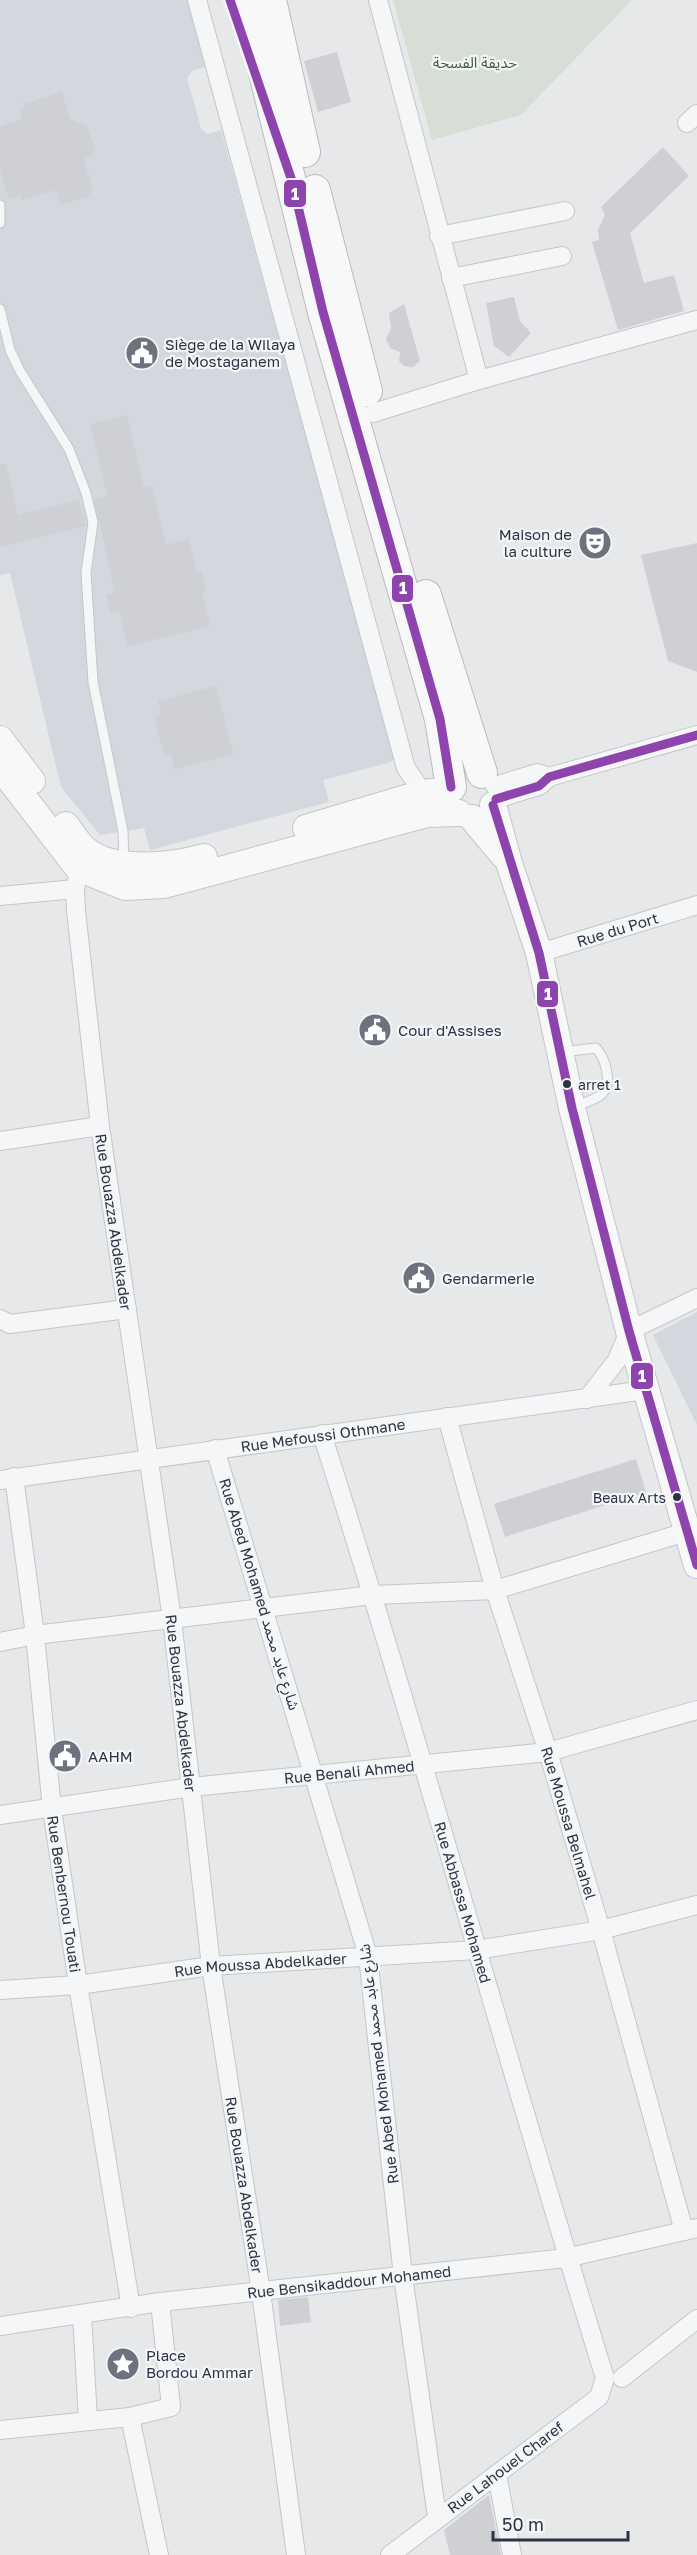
<svg xmlns="http://www.w3.org/2000/svg" width="697" height="2555" font-family="'Golos Text','Noto Sans Arabic',sans-serif">
  <rect width="100%" height="100%" fill="#e6e8ea"/>
  <path fill="#d4d7dd" d="M0 0H187L205 67 193 70 187 78 195 106 201 129 208 134 221 130 395 757 391 762 323 780 329 802 150 850 144 828 100 835 61 787 10 573 0 575Z
    M697 1312V1425L653 1335Z"/>
  <path fill="#d6ded6" d="M393 0H632L521 115 432 140Z"/>
  <path fill="#ced0d3" d="M337 52 351 102 318 112 304 61Z
    M62 92 70 119 87 126 95 149 92 156 83 159 93 189 87 197 61 205 56 190 22 200 21 196 9 199 0 170V127L23 119 20 110 25 108 23 104Z
    M663 147 689 176 630 233 644 283 674 275 684 311 618 330 592 242 599 240 598 230 605 215 601 207Z
    M514 297 520 321 531 333 509 357 494 346 486 303Z
    M404 304 420 361 413 367 404 366 399 361 400 352 390 348 386 339 391 328 389 313Z
    M127 415 144 487 152 485 166 545 189 539 197 573 202 572 206 590 202 591 210 626 128 646 119 611 111 613 106 595 115 593 94 499 107 496 90 424Z
    M0 464H6L18 515 79 500 86 526 0 547Z
    M697 543V672L668 661 641 555Z
    M216 686 233 754 175 769 171 754 164 756 154 717 161 715 158 701Z
    M636 1459 646 1492 505 1537 494 1504Z
    M308 2297 311 2322 280 2326 278 2300Z
    M489 2495 501 2555H450L444 2530Z"/>
  <g fill="none" stroke-linecap="round" stroke-linejoin="round">
    <g stroke="#c4c6c8" stroke-width="11">
      <path id="service" d="M0 205V223
        M0 309 10 350 20 371 69 449 86 493 93 522 86 573 93 682 123 831 124 863
        M561 1052 596 1048C605 1058 613 1082 602 1094 595 1100 583 1103 575 1107"/>
    </g>
    <g stroke="#c4c6c8" stroke-width="20">
      <g id="minor">
        <path d="M197 0 406 768 423 793"/>
        <path d="M378 0 479 380"/>
        <path d="M687 123 697 114"/>
        <path d="M439 236 565 211"/>
        <path d="M451 278 562 256"/>
        <path d="M373 413 479 380 697 320"/>
        <path d="M495 786 537 773 549 777"/>
        <path d="M496 799 539 786 549 777 697 735"/>
        <path id="s1" d="M82 857 75 889 76 911 100 1126 172 1619 211 1966 261 2292 296 2555"/>
        <path d="M0 896 75 889"/>
        <path id="s2" d="M539 953 697 905"/>
        <path d="M0 1141 100 1126"/>
        <path d="M0 1319 10 1324 127 1309"/>
        <path d="M587 1399 617 1360 629 1331 697 1298"/>
        <path id="s3" d="M447 1417 495 1590 548 1752 601 1930 684 2231"/>
        <path id="s4" d="M322 1434C422 1747 507 2064 605 2378L599 2397 390 2555"/>
        <path d="M215 1449 368 1956 403 2276 437 2517"/>
        <path id="s5" d="M14 1477 35 1635 52 1809 78 1985 131 2308"/>
        <path id="s6" d="M0 1480 645 1390"/>
        <path d="M0 1642 35 1635 373 1595 495 1590 686 1532"/>
        <path id="s7" d="M0 1815 191 1787 548 1752 697 1710"/>
        <path id="s8" d="M0 1990 78 1985 211 1966 476 1950 601 1930 697 1905"/>
        <path d="M82 2314 88 2420"/>
        <path id="s9" d="M0 2326 160 2302 566 2258 697 2228"/>
        <path d="M622 2378 697 2319"/>
        <path d="M130 2417 159 2555"/>
        <path d="M0 2430 130 2417 171 2407 160 2302"/>
        <path d="M497 2474 512 2555"/>
      </g>
    </g>
    <g stroke="#c4c6c8" stroke-width="28">
      <path id="secondary" d="M0 739 32 781
        M0 767 78 868 125 887 164 885 427 814 459 813
        M493 805 509 863 539 953 572 1108 629 1331 697 1565
        M472 818 503 855
        M66 825C72 833 78 844 86 850 113 873 173 866 204 857
        M306 828 423 793 450 790"/>
    </g>
    <g stroke="#b8bbbf" stroke-width="32">
      <path id="trunk" d="M246 0 323 312 440 719 451 787
        M271 0 305 152
        M315 190 367 391
        M426 595 482 773"/>
    </g>
    <use href="#service" stroke="#f5f6f7" stroke-width="9"/>
    <use href="#minor" stroke="#f5f6f7" stroke-width="18"/>
    <use href="#secondary" stroke="#f8f8f8" stroke-width="26"/>
    <use href="#trunk" stroke="#f8f8f8" stroke-width="30"/>
    <g stroke="#f4f6f9" stroke-width="14">
      <path id="bus-1" d="M230 0 292 181 323 312 440 719 451 787
        M496 799 539 786 549 777 697 735
        M493 805 539 953 572 1108 629 1331 697 1565"/>
    </g>
    <use href="#bus-1" stroke="#8e44ad" stroke-width="9"/>
  </g>
  <defs>
    <g id="civic-disc" transform="scale(1.725)"><circle r="9.5" fill="#6c737f" stroke="#f4f6f9"/><path d="M-.6-6.5H3V-4.5H.6V-3L4-1V1h2V6H-6V1h2V-1L-.6-3ZM-1.2 2.5V6h2.4V2.5Z" fill="#fff"/></g>
    <g id="theatre-disc" transform="scale(1.725)"><circle r="9.5" fill="#6c737f" stroke="#f4f6f9"/><path d="M-5-5.5Q0-4 5-5.5V0Q5 5 0 6Q-5 5-5 0ZM-3.3-2.5H-1v1.5H-3.3ZM1-2.5H3.3v1.5H1ZM-2.8 1Q0 5.5 2.8 1Z" fill="#fff"/></g>
    <g id="sight-disc" transform="scale(1.725)"><circle r="9.5" fill="#6c737f" stroke="#f4f6f9"/><path d="M0-6L1.8-2.2L6-1.7L2.9 1.2L3.7 5.4L0 3.3L-3.7 5.4L-2.9 1.2L-6-1.7L-1.8-2.2Z" fill="#fff"/></g>
  </defs>
  <g fill-rule="evenodd">
    <use href="#civic-disc" x="142" y="353"/>
    <use href="#theatre-disc" x="595" y="543"/>
    <use href="#civic-disc" x="375" y="1030"/>
    <use href="#civic-disc" x="419" y="1278"/>
    <use href="#civic-disc" x="65" y="1756"/>
    <use href="#sight-disc" x="123" y="2364"/>
  </g>
  <g fill="#2b3445" stroke="#f4f6f9" stroke-width="2">
    <circle cx="567" cy="1084" r="5"/>
    <circle cx="677" cy="1497" r="5"/>
  </g>
  <g text-anchor="middle" dominant-baseline="central" stroke-width="4.5" stroke-linejoin="round" paint-order="stroke">
    <g font-size="14" fill="#2b3445" stroke="#f4f6f9" text-anchor="start">
      <text x="578" y="1084">arret 1</text>
      <text x="666" y="1497" text-anchor="end">Beaux Arts</text>
    </g>
    <g font-size="15" fill="#3f6138" stroke="#f4f6f9">
      <text x="475" y="62">حديقة الفسحة</text>
    </g>
    <g font-size="15" fill="#2b3445" stroke="#f4f6f9" text-anchor="start">
      <text x="165" y="344">Siège de la Wilaya<tspan x="165" dy="17">de Mostaganem</tspan></text>
      <text x="572" y="534" text-anchor="end">Maison de<tspan x="572" dy="17">la culture</tspan></text>
      <text x="398" y="1030">Cour d'Assises</text>
      <text x="442" y="1278">Gendarmerie</text>
      <text x="88" y="1756">AAHM</text>
      <text x="146" y="2355">Place<tspan x="146" dy="17">Bordou Ammar</tspan></text>
    </g>
    <g font-size="15" fill="#2b3445" stroke="#f4f6f9">
      <text stroke="none"><textPath href="#s2" startOffset="82">Rue du Port</textPath></text>
      <text stroke="none"><textPath href="#s1" startOffset="368">Rue Bouazza Abdelkader</textPath></text>
      <text stroke="none"><textPath href="#s6" startOffset="326">Rue Mefoussi Othmane</textPath></text>
      <text transform="translate(260 1594) rotate(73)">Rue Abed Mohamed شارع عابد محمد</text>
      <text stroke="none"><textPath href="#s1" startOffset="854">Rue Bouazza Abdelkader</textPath></text>
      <text stroke="none"><textPath href="#s7" startOffset="352">Rue Benali Ahmed</textPath></text>
      <text stroke="none"><textPath href="#s3" startOffset="424">Rue Moussa Belmahel</textPath></text>
      <text stroke="none"><textPath href="#s5" startOffset="420">Rue Benbernou Touati</textPath></text>
      <text stroke="none"><textPath href="#s4" startOffset="489">Rue Abbassa Mohamed</textPath></text>
      <text stroke="none"><textPath href="#s8" startOffset="262">Rue Moussa Abdelkader</textPath></text>
      <text transform="translate(378 2064) rotate(-97)">Rue Abed Mohamed شارع عابد محمد</text>
      <text stroke="none"><textPath href="#s1" startOffset="1340">Rue Bouazza Abdelkader</textPath></text>
      <text stroke="none"><textPath href="#s9" startOffset="352">Rue Bensikaddour Mohamed</textPath></text>
      <text transform="translate(505 2467) rotate(-37)">Rue Lahouel Charef</text>
    </g>
  </g>
  <g stroke="#f4f6f9" stroke-width="2">
    <rect x="283" y="179" width="24" height="29" rx="6" fill="#8e44ad"/>
    <rect x="391" y="574" width="23" height="29" rx="6" fill="#8e44ad"/>
    <rect x="536" y="980" width="23" height="28" rx="6" fill="#8e44ad"/>
    <rect x="630" y="1362" width="24" height="28" rx="6" fill="#8e44ad"/>
  </g>
  <g font-size="16" text-anchor="middle" font-weight="bold" fill="#fff">
    <text x="295" y="200">1</text>
    <text x="403" y="594">1</text>
    <text x="548" y="1000">1</text>
    <text x="642" y="1382">1</text>
  </g>
  <path d="M493 2531v9h135v-9" fill="none" stroke="#2b3445" stroke-width="3"/>
  <text x="502" y="2531" font-size="18" fill="#2b3445" stroke="#f4f6f9" stroke-width="4.5" paint-order="stroke">50 m</text>
</svg>
